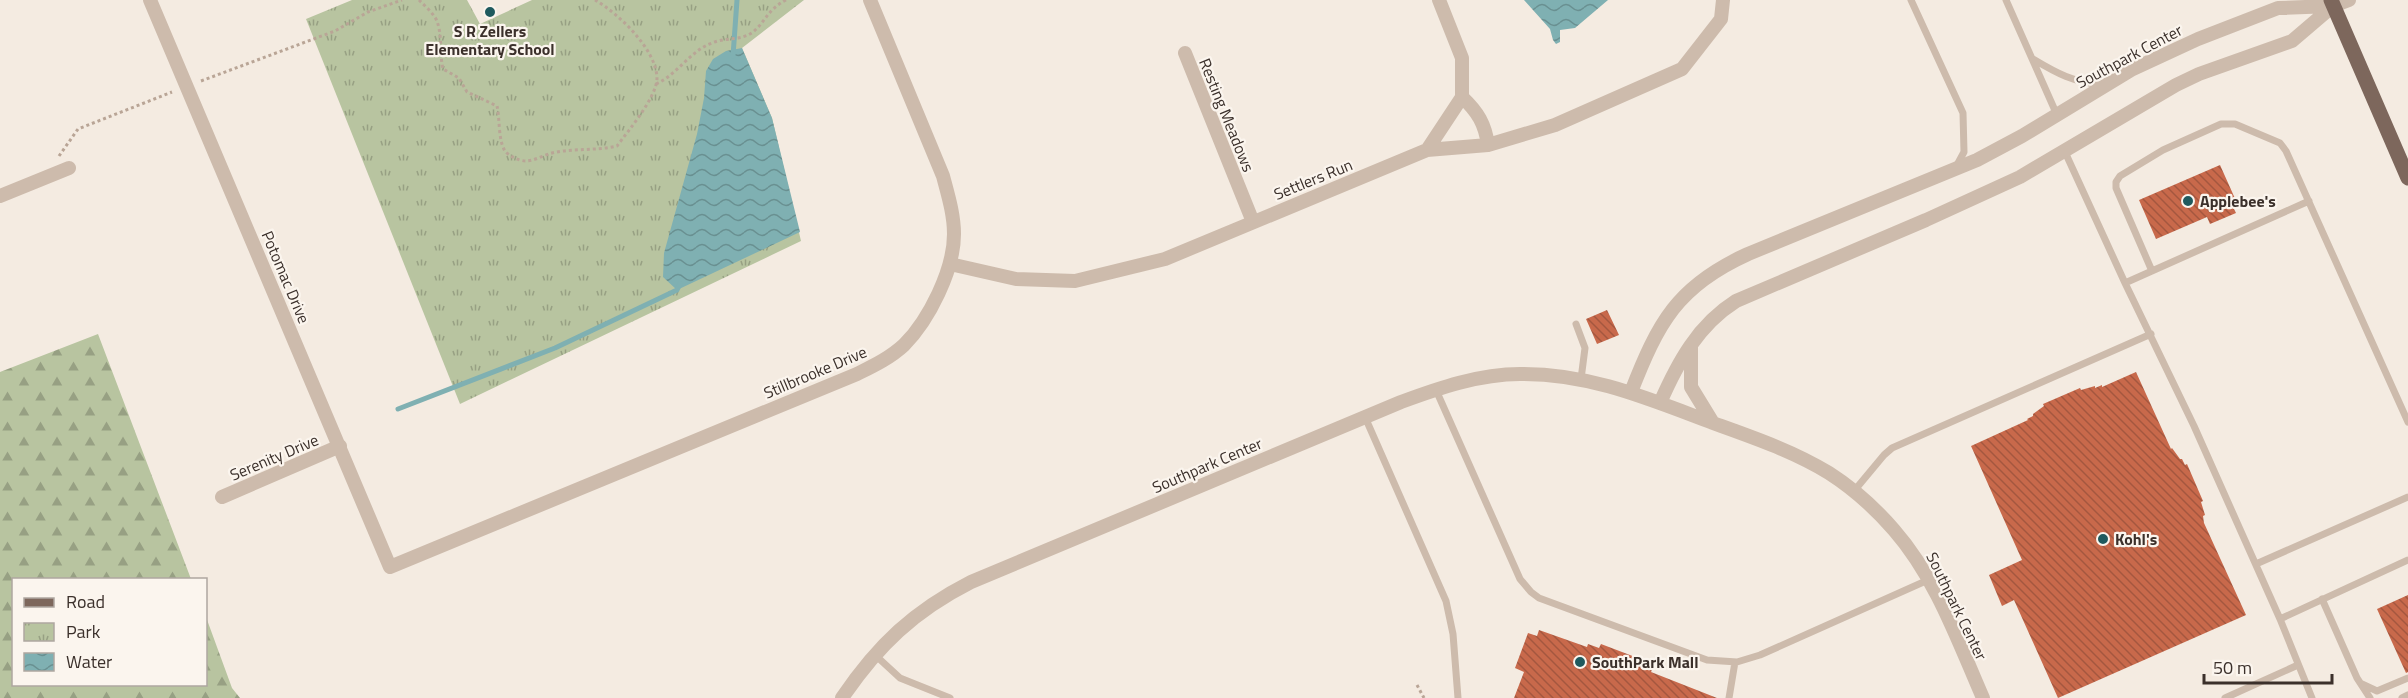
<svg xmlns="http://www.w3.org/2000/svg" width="2408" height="698" font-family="'Titillium Web',sans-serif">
  <defs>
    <pattern id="forest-firs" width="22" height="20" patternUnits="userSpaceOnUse" patternTransform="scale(1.5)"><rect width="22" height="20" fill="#b8c4a0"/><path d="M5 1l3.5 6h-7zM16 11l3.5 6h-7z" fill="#97a083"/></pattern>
    <pattern id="park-tufts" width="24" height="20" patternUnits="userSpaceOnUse" patternTransform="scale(1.5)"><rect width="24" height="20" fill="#b8c4a0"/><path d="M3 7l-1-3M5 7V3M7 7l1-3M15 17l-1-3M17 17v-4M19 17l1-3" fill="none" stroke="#97a083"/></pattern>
    <pattern id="water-waves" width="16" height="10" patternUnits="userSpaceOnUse" patternTransform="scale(1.5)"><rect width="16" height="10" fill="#7fb0b2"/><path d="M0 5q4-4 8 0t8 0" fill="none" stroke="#699091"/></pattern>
    <pattern id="building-back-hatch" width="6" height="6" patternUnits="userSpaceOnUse" patternTransform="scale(1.5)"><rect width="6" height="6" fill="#c8694b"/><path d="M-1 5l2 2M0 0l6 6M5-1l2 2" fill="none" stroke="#a4573f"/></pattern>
  </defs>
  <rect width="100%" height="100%" fill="#f4ebe1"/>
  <path fill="url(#forest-firs)" d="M98 334 191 579 14 580V684H206V617L232 688 240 698H0V372Z"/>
  <path fill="url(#park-tufts)" d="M352 0H467L480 24 532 0H804L742 48 772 118 801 241 460 404 306 19Z"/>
  <path fill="url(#water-waves)" d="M1524 0H1608L1575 28 1560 30V42L1556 44 1553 40 1550 29Z
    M742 48 772 118 800 232 677 290 663 277 664 253 697 134 704 98 706 71 713 59 726 51Z"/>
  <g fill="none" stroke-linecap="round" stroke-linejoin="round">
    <path stroke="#7fb0b2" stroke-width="5" d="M733 56 737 0
      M398 409 555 348 677 290 680 284"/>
  </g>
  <path fill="url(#building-back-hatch)" d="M2220 165 2237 203 2232 205 2236 213 2210 224 2207 217 2156 239 2139 200Z
    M1607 310 1619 335 1597 344 1586 319Z
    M2136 372 2171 449 2172 448 2180 459H2182L2185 465 2187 464 2203 501 2201 502 2205 515 2203 516 2204 523 2246 615 2058 698 2014 600 2002 606 1989 575 2022 560 1971 446 2028 420 2027 419 2033 416V414L2044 406 2043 404 2080 388 2081 390 2095 386V388L2102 385V387Z
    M2408 595V672L2406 673 2377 609Z
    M1539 630 1587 647 1588 644 1599 648 1601 644 1643 660 1641 664 1653 668 1651 672 1717 698H1514L1524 672 1515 668 1528 633 1537 636Z"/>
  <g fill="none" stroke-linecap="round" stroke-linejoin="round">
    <path stroke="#b9a596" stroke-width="3" stroke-dasharray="3 3" stroke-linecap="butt" d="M419 0C425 6 432 12 436 19 443 34 439 53 443 69L459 78 467 92 497 106C500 119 498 140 505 151 509 156 519 161 526 161 534 161 544 155 552 153 574 148 596 151 617 146 628 131 657 97 657 78 656 49 619 14 595 0
      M201 81 335 31 368 12 402 0
      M656 84C678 74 690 51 712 43 726 37 741 41 753 32 766 21 768 9 786 0
      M59 156 78 129 172 92
      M1417 685 1424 698"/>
    <path stroke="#cdbbac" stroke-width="7" d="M1911 0 1963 113 1964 152 1957 165
      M2006 0 2057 115
      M2033 59C2058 74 2073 82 2103 85
      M2065 152 2125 283 2194 426 2280 619 2312 698
      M2152 271 2116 188V182L2120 176 2163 150 2221 124H2235L2280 143 2286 151 2408 422
      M2125 283 2309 201
      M1576 324 1585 348 1581 379
      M1436 390 1520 579 1531 592 1539 598 1707 660 1737 662 1760 655 1928 580
      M1365 417 1446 601 1453 634 1458 698
      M1854 491 1884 455 1892 448 2151 334
      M2256 564 2408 497
      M2322 599 2357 678 2370 698
      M2280 619 2408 560
      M874 654 900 678 950 698
      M2362 684 2377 691 2408 678
      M1729 698 1735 662
      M2225 698 2298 665
      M2402 698 2408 695"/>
    <path stroke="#cdbbac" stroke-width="14" d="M150 0 390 567 857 374C873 366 890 358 904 345 929 320 954 270 954 234 954 214 948 195 943 176L870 0
      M1185 53 1253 222
      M1462 97C1478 112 1485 124 1488 145
      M1427 150 1462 97V58L1439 0
      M0 196 69 168
      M950 264 1016 279 1075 281 1165 259 1427 150 1488 145 1555 125 1682 69 1721 19 1723 0
      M1691 346V387L1713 423
      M1631 392C1658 323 1677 286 1748 254L1977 160 2022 136 2131 70 2198 39 2278 8 2333 6
      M1660 403C1678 362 1698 325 1736 301L1926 220 2020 177 2176 85 2199 74 2292 41 2333 6 2349 0
      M222 497 340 446
      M842 698C878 645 914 611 971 582L1401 402C1439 388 1479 374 1520 374 1589 373 1649 399 1713 423 1752 437 1793 451 1829 473 1854 489 1875 508 1894 530 1936 578 1958 641 1983 698"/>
    <path stroke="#7d675c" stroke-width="15" d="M2331 0 2408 178"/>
  </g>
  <g fill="#1f5a5e" stroke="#fbf5ee" stroke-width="2">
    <circle cx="490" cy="12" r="6"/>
    <circle cx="2188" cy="201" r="6"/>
    <circle cx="2103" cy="539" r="6"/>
    <circle cx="1580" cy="662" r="6"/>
  </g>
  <g text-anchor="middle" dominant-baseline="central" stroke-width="4.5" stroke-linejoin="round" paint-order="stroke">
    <g font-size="16" font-weight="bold" fill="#3b302b" stroke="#fbf5ee" text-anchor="start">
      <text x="490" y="31" text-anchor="middle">S R Zellers<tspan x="490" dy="18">Elementary School</tspan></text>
      <text x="2200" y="201">Applebee's</text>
      <text x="2115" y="539">Kohl's</text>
      <text x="1592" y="662">SouthPark Mall</text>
    </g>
    <g font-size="16" fill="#3b302b" stroke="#fbf5ee">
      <text transform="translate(2129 56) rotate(-28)">Southpark Center</text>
      <text transform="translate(1227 115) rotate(68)">Resting Meadows</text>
      <text transform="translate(1313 179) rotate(-22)">Settlers Run</text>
      <text transform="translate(286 277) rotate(67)">Potomac Drive</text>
      <text transform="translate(815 372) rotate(-23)">Stillbrooke Drive</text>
      <text transform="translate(274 457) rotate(-23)">Serenity Drive</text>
      <text transform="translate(1207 465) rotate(-23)">Southpark Center</text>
      <text transform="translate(1957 606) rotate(64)">Southpark Center</text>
    </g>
  </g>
  <rect x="12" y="578" width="195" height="108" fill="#fbf5ee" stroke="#aea6a0" stroke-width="1.5"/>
  <rect x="24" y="598" width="30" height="9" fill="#7d675c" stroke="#aea6a0" stroke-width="1.5"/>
  <text x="66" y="608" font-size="18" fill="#3b302b">Road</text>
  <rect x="24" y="623" width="30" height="18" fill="url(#park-tufts)" stroke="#aea6a0" stroke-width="1.5"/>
  <text x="66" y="638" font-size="18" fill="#3b302b">Park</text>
  <rect x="24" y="653" width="30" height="18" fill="url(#water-waves)" stroke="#aea6a0" stroke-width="1.5"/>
  <text x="66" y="668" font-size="18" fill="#3b302b">Water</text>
  <path d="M2204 674v9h128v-9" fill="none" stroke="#3b302b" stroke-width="3"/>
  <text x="2213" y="674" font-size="18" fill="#3b302b" stroke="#fbf5ee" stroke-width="4.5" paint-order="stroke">50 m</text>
</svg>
